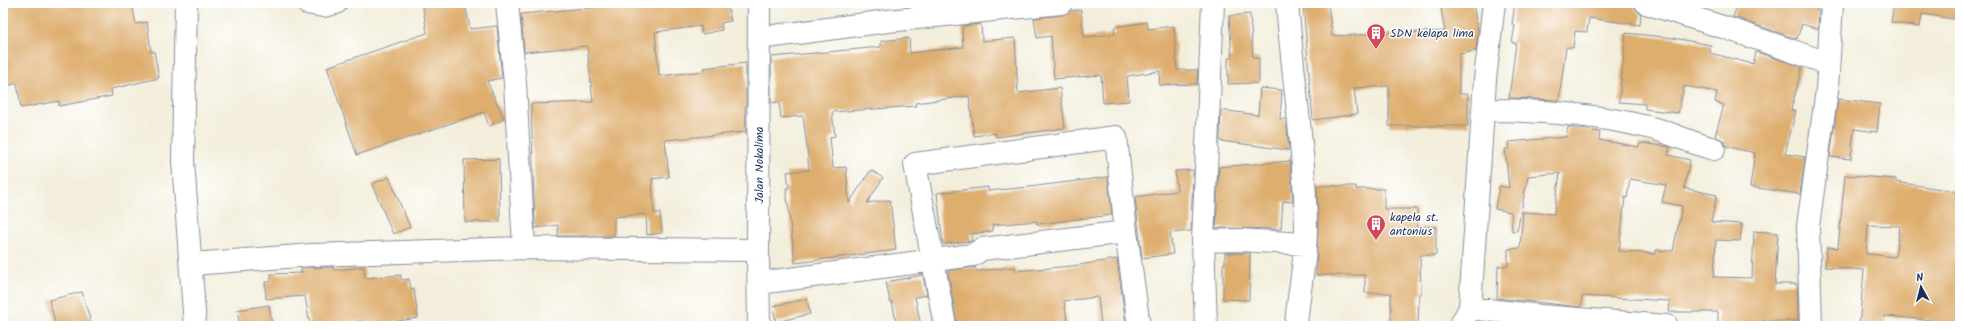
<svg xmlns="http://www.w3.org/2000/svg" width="1963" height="329" font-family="Kalam,sans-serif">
  <rect width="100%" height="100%" fill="#fff"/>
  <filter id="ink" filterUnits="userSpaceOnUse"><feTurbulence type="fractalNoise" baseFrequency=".025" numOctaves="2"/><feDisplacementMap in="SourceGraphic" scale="8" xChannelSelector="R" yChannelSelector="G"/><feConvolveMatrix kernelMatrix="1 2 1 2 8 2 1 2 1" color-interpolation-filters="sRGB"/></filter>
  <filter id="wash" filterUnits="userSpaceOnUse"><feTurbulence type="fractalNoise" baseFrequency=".012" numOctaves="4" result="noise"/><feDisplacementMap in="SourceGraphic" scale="16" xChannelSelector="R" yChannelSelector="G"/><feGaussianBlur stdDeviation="0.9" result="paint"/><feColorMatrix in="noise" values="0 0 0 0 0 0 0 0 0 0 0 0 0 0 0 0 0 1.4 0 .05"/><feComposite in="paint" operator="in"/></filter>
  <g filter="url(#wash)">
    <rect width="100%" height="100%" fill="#f3eedb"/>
    <g id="blocks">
      <path fill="#deae6e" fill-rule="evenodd" d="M3 3H132L136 24 147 22 151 52 154 51 159 78 111 89 112 96 59 106V101L21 108 17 83 3 87Z
        M422 3H465L470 29 497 26 502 78 487 81 504 119 489 126 484 112 357 155 327 67 427 33Z
        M642 3H727L731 21 721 23 722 30 702 34 701 26 655 32 659 76 704 71 703 68 746 63V106H745L746 132 665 140 669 177 652 179 654 213H660L662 233 647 235 646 214 614 217V236H558V225L535 228 531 104 593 102 587 46 524 52 521 14Z
        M1303 3H1328L1332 36 1445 31 1440 3H1473L1478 32 1476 51 1459 54V94H1468V126H1389V86L1354 88 1357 114 1313 120Z
        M1515 3H1614L1634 6 1637 11 1641 14 1640 25 1589 18 1587 32 1575 31 1573 48 1566 47 1559 100 1509 98 1516 43H1512L1515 25H1512Z
        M1738 3H1818L1816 10 1819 11 1818 29 1802 24 1797 39 1733 17Z
        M1894 3H1960V20L1922 14 1920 27 1891 22Z
        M1081 10 1084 37 1115 34 1114 27 1147 22 1148 29 1174 26 1177 70H1198L1197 84 1159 85 1160 71 1127 76 1129 101 1103 103 1101 75 1054 79 1051 36 1037 38 1034 18 1062 15 1070 11Z
        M1250 14 1253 58H1259V83L1228 84V58H1232L1229 16Z
        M981 24 982 41 1015 38 1018 93 1060 88 1065 128 996 137 995 133 974 136 969 96 915 103 916 106 832 112 835 136 830 137 833 168 846 167 849 203 871 170 883 178 867 203 890 200 896 250 795 263 786 188H789L787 172 809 170 806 139 803 116 781 118 779 102 771 103V57L881 47V41L909 38 910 53 963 47 962 26Z
        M1626 33 1673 38 1711 45 1710 53 1753 64 1756 52 1802 67 1791 110 1796 111 1785 154 1805 157 1800 194 1750 187 1755 153 1726 146 1723 140 1715 136 1724 105 1715 102 1717 92 1684 86 1678 113 1645 109V104L1619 102Z
        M1260 88 1282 90 1280 119H1286L1289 150 1220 141 1221 110 1258 115Z
        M1838 99 1880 104 1877 132 1854 129 1851 159 1830 157Z
        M1568 127 1600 132 1599 140 1639 147 1640 143 1670 147 1668 155 1690 160 1684 188 1717 195 1711 222 1742 224 1740 241 1716 240 1714 277 1752 278 1754 231 1778 233 1775 284H1797L1798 321H1762V325L1718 326V312H1669L1670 301 1582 296 1581 307 1497 298 1498 266H1508V249L1520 248 1523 212 1554 214 1560 173 1528 176 1517 231H1512L1511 212 1495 209 1499 186 1509 188 1505 149H1509L1508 142 1566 137ZM1630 179 1666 185 1662 202 1682 206 1673 251 1656 250V254L1619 251 1625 197 1627 198Z
        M499 159 500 222H465L464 160Z
        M1290 161 1293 202 1283 201 1281 229 1216 228 1219 167Z
        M1193 170 1191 231 1170 233 1173 254 1142 258 1135 197 1177 191 1175 171Z
        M1845 175 1896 179V182L1960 192V221L1955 254H1960V326H1940L1929 325 1930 320 1885 316 1884 326H1859L1864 270 1825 267 1827 247 1838 248ZM1868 225 1900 226 1895 257 1866 254Z
        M389 177 410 227 393 234 372 184Z
        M1108 177 1112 215 1037 224V221L992 225 993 231 971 234 972 241 943 244 937 193 988 187V191L1029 187Z
        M1317 186H1356V189H1384V209H1417V227H1436V255H1420L1421 294H1419L1418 326H1391V293H1365V275H1316L1318 229Z
        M1225 253H1250L1249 300 1223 299V264H1225Z
        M1117 259 1126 326H1101L1098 297 1064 301 1068 326H957L948 271 975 267 976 271 1015 267V271L1072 266Z
        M333 267 334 270 364 267 365 278 401 275V280L409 279 411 289 414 288 418 318 391 322 392 326H362L361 321 330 326H310L305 296 266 299 265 282H271V274L302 273 301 268Z
        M923 275 927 295 915 297 921 326H897L892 302H890L886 282Z
        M82 292 92 326H56L49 300Z
        M807 299 810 314 776 322 773 306Z
        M269 305 272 326H240L237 310Z"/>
    </g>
  </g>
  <g filter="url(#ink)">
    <use href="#blocks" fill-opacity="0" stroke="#878e9c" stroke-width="1"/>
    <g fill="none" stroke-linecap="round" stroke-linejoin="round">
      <g stroke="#878e9c" stroke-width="24">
        <path id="street" d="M307 3 323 6 336 3
          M507 3 515 83 524 248
          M759 3 758 250 759 326
          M1287 3C1293 79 1305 153 1306 229 1306 262 1298 294 1296 326
          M1646 3 1729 29 1827 63
          M759 38 888 21 1061 3
          M1483 110C1542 110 1601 114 1659 130 1677 136 1695 144 1714 149
          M1203 241 1240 240 1305 244
          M192 264 312 255 524 248 758 250
          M759 283 973 255 982 249 1126 232
          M1470 308 1541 316 1667 326
          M945 326 915 164 1116 137 1126 232 1139 326
          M1206 326 1203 241 1213 3
          M1460 326 1470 308 1485 79 1494 3
          M1811 326 1808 226 1827 90 1832 3"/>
      </g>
      <g stroke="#878e9c" stroke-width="24">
        <path id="secondary" d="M186 3 183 161 195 326"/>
      </g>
      <use href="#street" stroke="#fff" stroke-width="22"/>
      <use href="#secondary" stroke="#fff" stroke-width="22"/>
    </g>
  </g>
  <defs>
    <g id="building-pin" transform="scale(1)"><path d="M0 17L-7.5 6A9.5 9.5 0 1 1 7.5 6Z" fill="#d1495b" stroke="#fff"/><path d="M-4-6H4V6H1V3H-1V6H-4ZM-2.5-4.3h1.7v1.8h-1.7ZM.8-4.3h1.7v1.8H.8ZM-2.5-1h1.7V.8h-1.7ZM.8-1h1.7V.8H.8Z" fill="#fff"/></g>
  </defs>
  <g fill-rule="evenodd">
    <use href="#building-pin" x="1376" y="33"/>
    <use href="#building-pin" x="1376" y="224"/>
  </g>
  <g text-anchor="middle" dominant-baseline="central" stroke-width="3" stroke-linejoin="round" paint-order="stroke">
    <g font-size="12" fill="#1b2f5e" stroke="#fff" text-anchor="start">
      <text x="1390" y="33">SDN kelapa lima</text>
      <text x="1390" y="217">kapela st.<tspan x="1390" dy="14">antonius</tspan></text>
    </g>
    <g font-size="12" fill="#1b2f5e" stroke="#fff">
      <text transform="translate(759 165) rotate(-90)">Jalan Nokalima</text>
    </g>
  </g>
  <rect width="1963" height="329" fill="none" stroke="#fff" stroke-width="16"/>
  <g transform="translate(1921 287) rotate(353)" stroke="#ffffff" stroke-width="3" paint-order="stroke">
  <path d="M0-3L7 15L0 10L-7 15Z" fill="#1b2f5e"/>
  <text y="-6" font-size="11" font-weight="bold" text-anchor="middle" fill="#1b2f5e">N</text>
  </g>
</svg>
